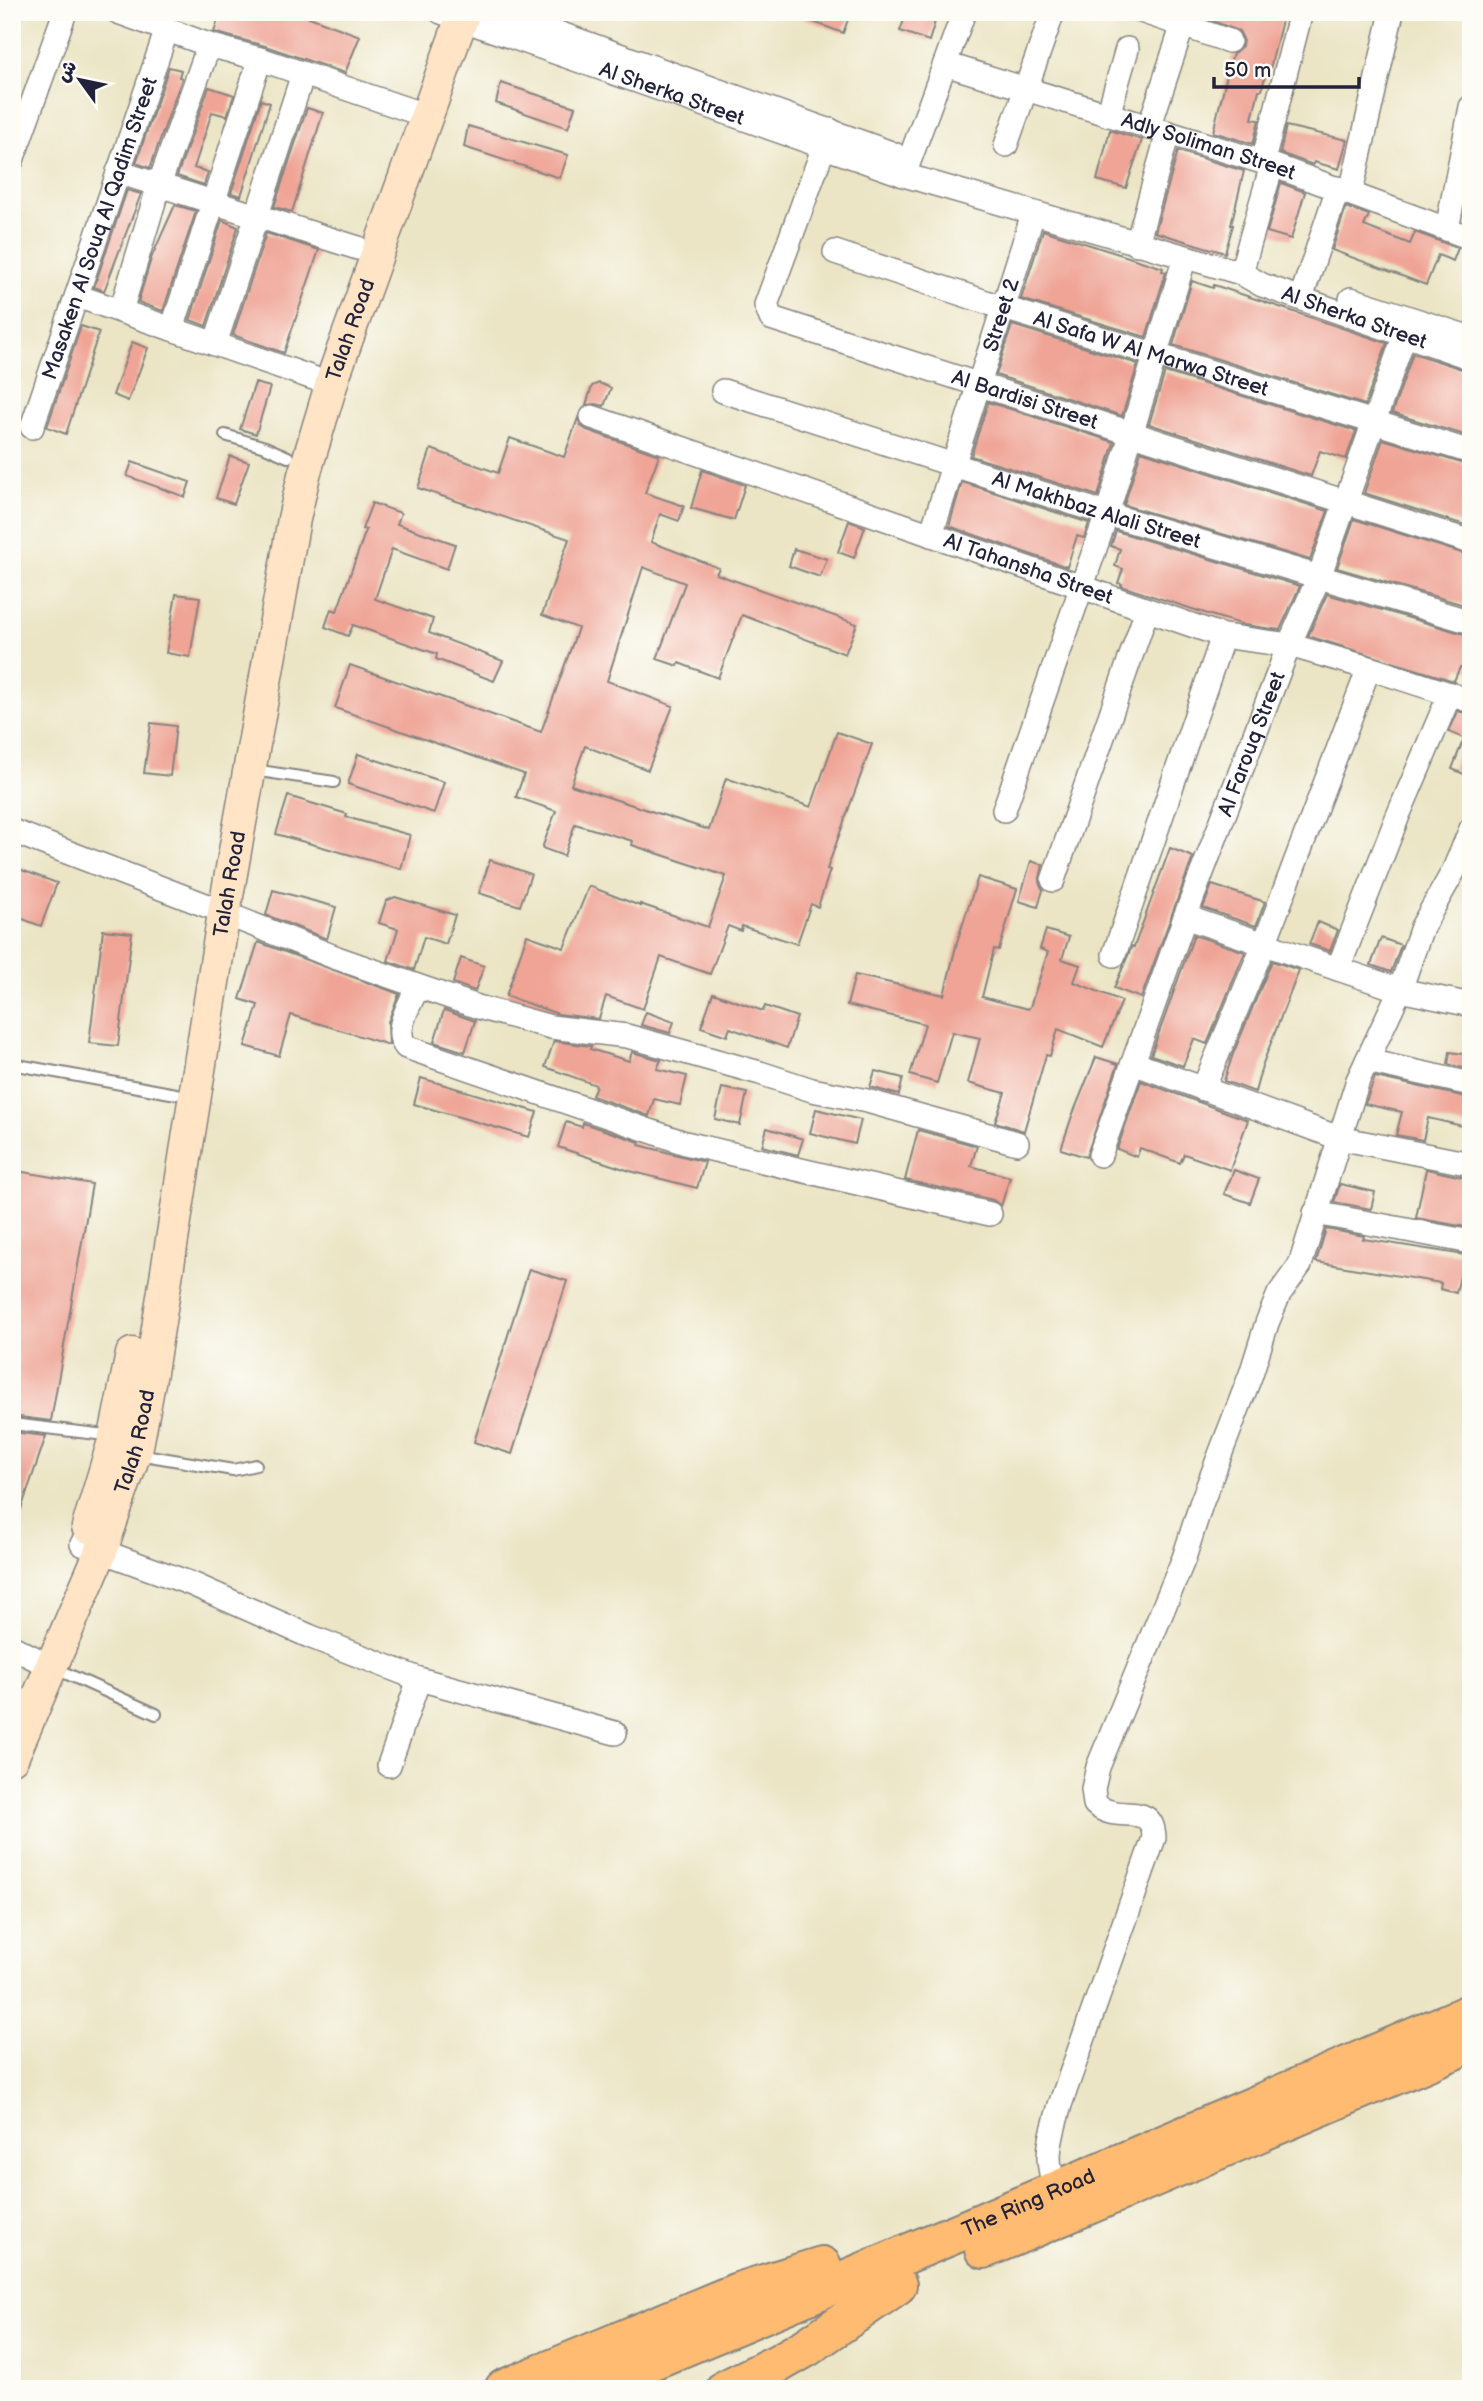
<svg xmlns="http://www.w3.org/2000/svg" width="1483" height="2401" font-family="'Balsamiq Sans','Playpen Sans Arabic',sans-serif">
  <rect width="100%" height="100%" fill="#fdfcf7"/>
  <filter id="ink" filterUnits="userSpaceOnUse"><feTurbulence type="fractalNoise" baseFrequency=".0143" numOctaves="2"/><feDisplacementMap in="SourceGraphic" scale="14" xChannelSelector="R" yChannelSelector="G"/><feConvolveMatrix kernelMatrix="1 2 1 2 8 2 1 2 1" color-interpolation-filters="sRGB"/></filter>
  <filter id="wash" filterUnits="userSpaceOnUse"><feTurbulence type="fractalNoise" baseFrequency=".00686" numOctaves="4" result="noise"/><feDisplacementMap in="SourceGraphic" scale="28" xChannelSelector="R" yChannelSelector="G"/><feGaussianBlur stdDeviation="1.57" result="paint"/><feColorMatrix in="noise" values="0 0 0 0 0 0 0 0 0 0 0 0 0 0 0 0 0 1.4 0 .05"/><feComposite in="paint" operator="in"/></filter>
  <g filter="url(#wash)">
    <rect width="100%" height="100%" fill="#ebe5c5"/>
    <g id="blocks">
      <path fill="#efa496" d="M221 12H296L360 36 345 73 265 46 214 32Z
        M792 12H851L843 33 792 14Z
        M907 12H938L929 41 900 31Z
        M1201 12H1284L1270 69 1267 68 1262 90H1259L1252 119 1259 120 1253 144 1213 132 1230 63 1233 54 1242 46 1243 39 1239 31 1200 16Z
        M169 67 181 70 179 77 182 78 150 168 136 163Z
        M501 83 575 107 568 128 496 103Z
        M209 87 234 95 227 116 212 112 194 168 208 172 204 185 177 176Z
        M261 100 270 103 241 196 231 193Z
        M307 108 323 113 292 212 274 207Z
        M468 126 568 155 560 178 464 147Z
        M1286 126 1347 140 1339 169 1314 162 1313 165 1280 153Z
        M1110 130 1142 140 1126 188 1097 180Z
        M1178 151 1244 171 1231 225H1233L1225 253 1155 232Z
        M1281 183 1305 192 1291 239 1267 232Z
        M127 190 141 194 104 291 94 287Z
        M175 205 196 211 163 311 138 302 152 256Z
        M1346 207 1369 215 1364 226 1410 244 1415 232 1458 248 1453 261 1438 255 1426 285 1332 250Z
        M222 220 238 227 206 326 190 320Z
        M1043 230 1163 268 1162 271 1166 272 1146 337 1021 299Z
        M266 233 319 250 284 353 233 335Z
        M1192 281 1213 288 1214 285 1387 343 1365 405 1173 345Z
        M1012 325 1138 364 1122 416 996 375Z
        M81 326 99 332 66 434 47 427Z
        M132 342 148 348 128 401 113 395Z
        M1413 353 1471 372V437L1392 413Z
        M1165 372 1356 431 1346 459 1320 451 1311 476 1149 424Z
        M255 383 270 387 256 434 240 429Z
        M599 383 611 388 604 406 596 404 586 405 592 386Z
        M988 402 1114 442 1098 496 971 456Z
        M578 418 581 426 587 430 659 455 645 493 684 506 679 521 660 514 651 542 719 568 716 574 857 624 845 654 742 615 718 678 679 663 678 666 657 659 685 583 643 567 607 681 673 706 648 770 585 746 571 785 709 830 726 778 811 807 837 732 872 744 827 869 830 870 818 907 811 904 797 944 742 926 741 931 728 926 710 974 661 957 643 1009 606 996 599 1019 558 1014 506 996 527 935 564 948 589 886 640 906V904L708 927 726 876 632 845 633 841 575 824 564 856 542 848 556 811 516 797 524 774 335 708 350 665 541 732 578 628 542 615 569 539 418 488 431 449 498 473 510 438 564 457Z
        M1383 439 1471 466V527L1364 493Z
        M1141 451 1328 511 1310 560 1124 505Z
        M230 456 249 462 234 504 216 498Z
        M132 462 190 482 185 497 127 476Z
        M702 470 745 485 734 520 691 508Z
        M962 482 1089 523 1084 538 1077 536 1067 567 949 526Z
        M372 503 401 513 397 524 455 544 447 569 392 549 375 599 433 619 429 633 503 661 494 681 436 659 437 654 353 625 348 636 325 627 331 609 337 611 366 530 362 529Z
        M1354 519 1471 556V607L1337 568Z
        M849 521 865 527 854 558 838 552Z
        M1116 531 1300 586 1280 630 1244 625 1214 616 1121 586 1122 584 1118 583 1123 569 1115 566 1120 549 1111 546Z
        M794 549 827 559 820 577 789 566Z
        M176 594 200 597 190 657 166 653Z
        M1327 594 1471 636V671L1460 667 1454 681 1308 636Z
        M1458 711 1471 715V777L1452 769 1464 738 1449 732Z
        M151 723 176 726 170 776 144 773Z
        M358 754 444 782 434 813 348 784Z
        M288 796 347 814 346 817 410 835 401 869 276 834Z
        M1170 848 1193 857 1141 998 1114 988 1132 946 1134 947Z
        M490 860 531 874 520 906 479 893Z
        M1031 861 1043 865 1039 882 1043 890 1038 907 1019 901Z
        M19 869 57 883 41 926 12 915V886Z
        M978 877 1017 889 999 950 994 949 982 997 1028 1009 1030 1007 1048 952 1040 949 1046 930 1069 937 1062 959 1080 965 1074 982 1122 1001 1103 1047 1058 1029 1050 1056 1046 1055 1024 1131 995 1122 1005 1093 968 1083 980 1038 952 1032 937 1083 910 1075 925 1024 847 1005 855 975 944 995 957 942Z
        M1212 885 1265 902 1256 926 1203 908Z
        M273 890 336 907 327 939 266 915Z
        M395 897 455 915 446 944 424 937 414 970 388 961 398 929 379 923 386 901Z
        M1318 922 1338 930 1330 951 1309 944Z
        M103 930 132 933 118 1046 89 1043Z
        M1194 935 1245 952 1207 1044 1194 1039 1183 1066 1151 1055Z
        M1381 938 1401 945 1391 972 1371 965Z
        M258 942 399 994 388 1022 389 1045 291 1015 279 1056 245 1046 258 1005 240 999Z
        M461 958 484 966 475 991 453 983Z
        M1272 961 1299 970 1262 1066 1255 1092 1224 1081 1233 1054Z
        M713 993 763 1011 765 1006 797 1017 787 1048 730 1028 727 1036 701 1027Z
        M444 1010 475 1021 465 1052 434 1042Z
        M646 1012 674 1022 670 1033 641 1025Z
        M554 1041 591 1046 590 1049 629 1061 632 1052 661 1060 657 1069 687 1076 680 1105 654 1099 649 1116 592 1096 596 1085 545 1067Z
        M1450 1052 1471 1055V1070L1448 1064Z
        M1096 1057 1118 1064 1086 1157 1061 1149 1072 1116Z
        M875 1071 903 1078 899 1095 870 1087Z
        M1375 1077 1471 1098V1128L1428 1118 1423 1140 1396 1135 1402 1112 1365 1104Z
        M421 1078 537 1112 529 1137 414 1104Z
        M1141 1081 1248 1120 1230 1170 1184 1154 1180 1163 1140 1148 1137 1157 1117 1149Z
        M722 1088 747 1093 740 1125 715 1119Z
        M816 1109 861 1120 855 1144 810 1133Z
        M566 1122 582 1127 583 1123 640 1142 639 1145 705 1162 697 1188 630 1171 558 1147Z
        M767 1128 803 1139 798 1155 762 1146Z
        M918 1130 977 1146 971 1166 1010 1177 1001 1206 993 1200 905 1180Z
        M1426 1169 1471 1179V1228L1416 1218Z
        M12 1170 92 1184 51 1421 12 1416Z
        M1234 1170 1259 1179 1250 1203 1224 1194Z
        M1340 1184 1375 1192 1371 1209 1334 1202Z
        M1326 1229 1364 1236 1363 1239 1465 1255 1456 1293 1440 1289 1441 1283 1316 1262Z
        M529 1269 567 1281 512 1454 474 1442Z
        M12 1432 46 1436 15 1527H12Z"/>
    </g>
  </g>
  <g filter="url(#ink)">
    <use href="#blocks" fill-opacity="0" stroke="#868480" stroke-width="2"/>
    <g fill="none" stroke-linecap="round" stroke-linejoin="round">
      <g stroke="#868480" stroke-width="14">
        <path id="lane" d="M225 435 265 447 288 457
          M253 770 334 782
          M12 1064 176 1094
          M12 1424 114 1436
          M138 1454 233 1470 256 1465
          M54 1668 156 1714"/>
      </g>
      <g stroke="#868480" stroke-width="26">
        <g id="street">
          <path d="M118 12 209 45 260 59 427 116"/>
          <path id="s1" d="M441 12 904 175 1241 273 1262 285 1471 358"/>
          <path d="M500 12 894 154 900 160 904 175"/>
          <path d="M1144 12 1229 41"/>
          <path id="s2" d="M945 64 1272 165 1471 238"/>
          <path d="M1108 115 1127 49"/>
          <path d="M1149 128 1187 12"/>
          <path id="s3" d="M830 130 766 305 771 318 1471 542"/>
          <path d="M1006 145 1053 12"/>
          <path d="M12 160 65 12"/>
          <path d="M1263 161 1301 12"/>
          <path d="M118 172 358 248"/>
          <path d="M904 175 964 12"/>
          <path d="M1351 192 1392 12"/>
          <path d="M1447 229 1471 107"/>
          <path d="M1137 244 1168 133"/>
          <path id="s4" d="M835 252 1004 308 1471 452"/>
          <path d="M1241 273 1272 165"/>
          <path d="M77 296 313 378"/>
          <path d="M1301 298 1338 188"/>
          <path d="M1351 299 1471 338"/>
          <path d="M121 311 159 185 209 45"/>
          <path d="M172 329 260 59"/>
          <path d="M215 344 303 74"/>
          <path id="s5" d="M723 391 1107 514 1471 622"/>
          <path id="s6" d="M592 417 1223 636 1289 645 1369 668 1471 701"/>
          <path id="s7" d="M32 427 167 29"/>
          <path id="s8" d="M931 535 1033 214"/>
          <path d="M1004 810 1107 514 1185 257"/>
          <path d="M12 831 208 906"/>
          <path d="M1053 880 1147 610"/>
          <path d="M224 913 337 958 478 1007 551 1027 627 1036 760 1073 812 1090 867 1101 1017 1143"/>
          <path d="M1185 917 1400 990 1471 1005"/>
          <path d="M1114 955 1223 636"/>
          <path d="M1338 969 1397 818 1450 694"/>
          <path d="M417 988C410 1005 392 1031 406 1047L685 1143 990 1214"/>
          <path d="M1367 1061 1471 1084"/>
          <path d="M1133 1063 1339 1138 1471 1164"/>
          <path d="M1203 1089 1265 942 1369 668"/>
          <path id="s9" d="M1100 1155 1185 917 1289 645 1319 577 1405 334"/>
          <path d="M1315 1213 1471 1242"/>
          <path d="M82 1544 192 1584 309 1636 419 1679 615 1733"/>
          <path d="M12 1647 52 1667"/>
          <path d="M389 1765 419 1679"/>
          <path d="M1060 2202C1043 2158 1048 2149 1060 2105L1154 1838C1153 1799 1117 1825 1095 1804L1093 1789 1098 1767 1184 1558 1201 1504 1251 1374 1267 1323 1279 1294 1300 1265 1358 1080 1400 990 1422 927 1453 872 1471 829"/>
        </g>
      </g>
      <g stroke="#868480" stroke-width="35">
        <g id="secondary">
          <path d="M88 1527 114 1441 132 1354"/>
          <path id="s10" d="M12 1758 101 1551 137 1446 151 1372 224 913 294 519 304 475 335 372 464 12"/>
        </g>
      </g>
      <g stroke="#868480" stroke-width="42">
        <g id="highway">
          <path d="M984 2249 1471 2043"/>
          <path d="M504 2389 738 2292 822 2266"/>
          <path id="s11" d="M583 2389 969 2228 1471 2013"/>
          <path d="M726 2389 779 2363 807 2347 897 2285"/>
        </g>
      </g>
      <use href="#lane" stroke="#fff" stroke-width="10"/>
      <use href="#street" stroke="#fff" stroke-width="23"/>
      <use href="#secondary" stroke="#ffe4c6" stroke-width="32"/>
      <use href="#highway" stroke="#febb71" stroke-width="38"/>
    </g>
  </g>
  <g text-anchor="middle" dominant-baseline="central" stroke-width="6" stroke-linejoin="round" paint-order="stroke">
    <g font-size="21" fill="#22223b" stroke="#fdfcf7">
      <text stroke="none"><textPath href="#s1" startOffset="245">Al Sherka Street</textPath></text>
      <text stroke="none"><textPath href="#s2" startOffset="276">Adly Soliman Street</textPath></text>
      <text stroke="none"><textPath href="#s7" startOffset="210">Masaken Al Souq Al Qadim Street</textPath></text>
      <text stroke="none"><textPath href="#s8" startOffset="231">Street 2</textPath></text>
      <text stroke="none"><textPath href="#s1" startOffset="964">Al Sherka Street</textPath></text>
      <text stroke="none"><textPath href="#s10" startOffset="1474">Talah Road</textPath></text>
      <text stroke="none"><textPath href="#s4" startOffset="332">Al Safa W Al Marwa Street</textPath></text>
      <text stroke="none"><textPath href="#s3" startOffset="467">Al Bardisi Street</textPath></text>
      <text stroke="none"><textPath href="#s5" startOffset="392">Al Makhbaz Alali Street</textPath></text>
      <text stroke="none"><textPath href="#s6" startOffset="462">Al Tahansha Street</textPath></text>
      <text stroke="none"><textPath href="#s9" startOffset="438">Al Farouq Street</textPath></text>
      <text stroke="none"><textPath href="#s10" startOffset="906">Talah Road</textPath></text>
      <text stroke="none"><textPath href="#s10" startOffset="340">Talah Road</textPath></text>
      <text stroke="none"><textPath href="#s11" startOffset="483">The Ring Road</textPath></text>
    </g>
  </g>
  <rect width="1483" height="2401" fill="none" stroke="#fdfcf7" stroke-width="42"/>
  <g transform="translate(80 80) rotate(303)" stroke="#fdfcf7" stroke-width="5" paint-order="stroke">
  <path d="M0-5L12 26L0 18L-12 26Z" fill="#22223b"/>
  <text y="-10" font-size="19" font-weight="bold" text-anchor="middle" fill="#22223b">ش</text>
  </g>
  <path d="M1214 77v10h145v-10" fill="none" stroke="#22223b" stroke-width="3.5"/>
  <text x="1224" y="77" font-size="21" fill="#22223b" stroke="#fdfcf7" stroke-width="5" paint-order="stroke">50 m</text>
</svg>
